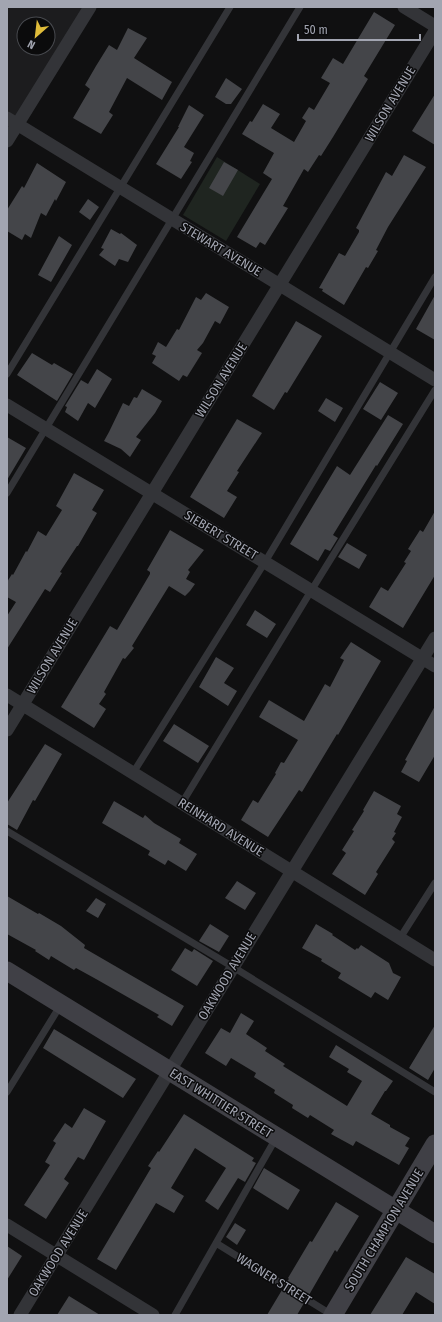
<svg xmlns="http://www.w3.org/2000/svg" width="442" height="1322" font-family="'Fira Sans Condensed',sans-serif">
  <rect width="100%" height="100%" fill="#101011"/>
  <path fill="#1c1c1e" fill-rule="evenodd" d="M7 7H89L16 125 7 120ZM24 24H48V48H24Z"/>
  <path fill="#1f2520" d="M217 157 260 184 226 241 183 215Z"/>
  <path fill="#444549" d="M374 12 395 25 364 76 368 79 333 137 321 156 319 155 308 172 304 169 283 206 288 208 265 245 260 242 256 248 237 237 272 179 263 173 274 153 242 134 250 121 252 122 263 104 280 114 271 128 294 142 306 121 302 118 309 107 314 110 330 83 321 78 333 58 343 64Z
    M128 28 147 38 134 58 172 82 162 100 127 78 109 112 113 115 101 134 73 118 90 89 85 85 96 66 109 45 117 50Z
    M226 78 242 89 231 104H226L215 97Z
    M435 94V145L412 131Z
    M189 105 204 115 184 147 194 153 190 161 192 162 181 179 156 164 179 127H178Z
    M404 155 426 167 388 227 376 250 378 251 368 268 366 267 344 305 322 291 323 289 319 288 339 253 345 256 359 232V230L356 228 386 172 392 176Z
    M224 162 238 170 223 196 209 188Z
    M37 163 66 182 56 201 55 199 46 216 41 213 31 238 25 234 22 240 7 231V210L22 186 24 188Z
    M88 199 99 207 90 220 79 212Z
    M111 229 120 234 121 233 137 245 128 262 119 259 115 266 99 255 104 249 101 248Z
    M59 236 72 245 51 282 38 275Z
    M206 293 229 307 220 324 215 321 203 343 197 350 202 353 187 377 183 375 179 381 152 363 156 356 152 354 158 342 166 347 177 329 179 330 196 297 201 300Z
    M435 295V340L416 329Z
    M296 321 322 336 287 393 285 392 274 410 252 396Z
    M32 353 52 365 54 363 73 374 57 401 17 375Z
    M97 369 112 379 95 408 88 403 78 421 65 412 67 407 65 406 81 380 88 384Z
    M380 382 398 393 381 420 363 409Z
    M142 389 162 401 155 413 136 437 141 440 130 457 121 449 104 441 109 432 123 403 129 406 134 397 137 398Z
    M326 398 343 408 335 422 318 411Z
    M388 415 403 424 377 466 376 465 333 535 338 538 330 551 325 549 318 561 290 544 337 466 350 475Z
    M237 419 262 433 237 471 239 472 227 491 237 497 224 518 190 497Z
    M7 437 26 448 7 480Z
    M74 473 104 490 92 510 97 513 78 546H77L60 572 62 573 50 592 45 589 7 649V616L16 602 7 597V582L12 574 13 575 26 551 27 552 38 531 46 536 62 510 56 506Z
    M435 511V575L403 628 369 607 381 587 388 591 406 563 404 562 411 551 408 549 420 530 423 532Z
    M170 530 204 550 188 570 190 572 186 579 195 584 190 591 185 596 169 586 132 646 134 648 125 659 123 658 104 692 106 694 99 704 106 709 94 728 61 707 110 626 117 630 150 574V572L147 570Z
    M347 543 367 555 359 569 338 557Z
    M255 610 276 624 267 638 246 625Z
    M351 642 381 661 338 735 337 734 302 792 299 790 268 837 241 820 253 800 258 803 276 774 275 773 281 762 284 763 298 740 259 717 269 700 304 721 325 684 330 687 344 660 340 658Z
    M216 657 234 668 224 683 237 691 228 706 199 687Z
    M435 706V755L419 782 401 772 407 761 405 760Z
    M174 724 209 746 198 763 163 741Z
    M45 744 62 754 35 801 33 800 17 830 7 824V803Z
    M374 791 401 806 397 814 402 817 394 832 396 833 392 839 395 842 376 872 378 874 365 895 332 874 346 853 342 850 354 831 352 830 364 811 363 810Z
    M114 801 143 818 145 815 154 823 181 839 179 843 197 854 186 871 168 860 165 865 148 855 150 851 102 823Z
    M237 881 256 893 245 910 225 898Z
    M7 896 38 914 39 913 61 926 85 945 84 948 184 1006 172 1026 157 1017 159 1015 96 979 76 968 74 970 51 956 49 960 35 951 36 950 7 934Z
    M96 898 106 904 98 918 86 911Z
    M210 924 229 936 219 952 199 941Z
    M316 924 333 934 332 935 355 950 357 948 358 949 361 945 389 963 393 973 401 977 388 1000 375 992 371 998 338 978 341 973 321 961 322 959 302 948Z
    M185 948 192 952 194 949 213 961 197 986 171 970Z
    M241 1013 254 1021 246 1034 267 1048 265 1051 285 1064 283 1066 347 1106 362 1081 347 1072 349 1069 329 1057 336 1045 393 1081 386 1091H385L371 1114 390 1125V1127L410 1138 405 1146 409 1148 399 1165 356 1141 353 1146 331 1134 334 1130 310 1115 308 1118 292 1108 293 1105 274 1093 275 1090 254 1077 256 1073 231 1058 226 1066 205 1053 221 1028 230 1033Z
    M435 1025V1068L428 1080 409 1068Z
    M54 1029 136 1079 123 1098 43 1048Z
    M84 1108 106 1121 84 1160 78 1157 64 1179 69 1183 46 1219 24 1205 50 1165 45 1162 56 1143 53 1141 65 1123 72 1128Z
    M184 1114 254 1158 252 1161 256 1163 245 1182 238 1178 218 1210 205 1201 226 1168 195 1148 171 1188 184 1196 174 1213 156 1203 116 1270 97 1259 151 1168 148 1166 158 1151 159 1152Z
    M264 1168 300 1190 288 1210 253 1188Z
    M336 1202 359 1216 337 1252 335 1250 309 1295 287 1281 289 1279 288 1278 310 1241 312 1242Z
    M235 1223 246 1230 237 1245 226 1237Z
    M7 1246 22 1256 7 1280Z
    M406 1257 435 1274V1304L416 1292 402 1315H370Z
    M282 1290 304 1303 297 1315H267Z
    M69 1296 100 1315H57Z"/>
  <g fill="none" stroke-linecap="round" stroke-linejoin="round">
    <path stroke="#333438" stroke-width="7" d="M7 374 230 7
      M7 493 300 7
      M133 773 265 562 435 277
      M182 803 311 591 435 390
      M7 831 233 967 435 1092
      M400 938 435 883
      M7 1092 60 1006
      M216 1243 332 1315
      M175 1315 276 1138"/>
    <path stroke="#333438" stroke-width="13" d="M404 7 435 26
      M7 118 435 380
      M7 141 90 7
      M7 405 435 666
      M7 695 435 960
      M7 730 435 31
      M7 1225 153 1315
      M20 1315 435 638"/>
    <path stroke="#404046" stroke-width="19" d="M7 971 435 1234
      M333 1315 435 1144"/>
  </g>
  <g text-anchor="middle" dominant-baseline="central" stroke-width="3" stroke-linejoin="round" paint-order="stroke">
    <g font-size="13" fill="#a2a5b1" stroke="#0b0b0c">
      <text transform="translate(390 104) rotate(-59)">WILSON AVENUE</text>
      <text transform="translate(221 249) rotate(31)">STEWART AVENUE</text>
      <text transform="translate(221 380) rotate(-58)">WILSON AVENUE</text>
      <text transform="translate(221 535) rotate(31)">SIEBERT STREET</text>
      <text transform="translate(52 656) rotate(-59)">WILSON AVENUE</text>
      <text transform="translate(221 827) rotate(32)">REINHARD AVENUE</text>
      <text transform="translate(227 976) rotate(-59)">OAKWOOD AVENUE</text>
      <text transform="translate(221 1103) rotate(32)">EAST WHITTIER STREET</text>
      <text transform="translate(384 1230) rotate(-59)">SOUTH CHAMPION AVENUE</text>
      <text transform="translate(58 1253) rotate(-58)">OAKWOOD AVENUE</text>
      <text transform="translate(274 1279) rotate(32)">WAGNER STREET</text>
    </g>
  </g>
  <rect width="442" height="1322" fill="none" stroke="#a2a5b1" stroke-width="16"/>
  <g transform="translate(36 36) rotate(208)"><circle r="19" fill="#0b0b0c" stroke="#47494e"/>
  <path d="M0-3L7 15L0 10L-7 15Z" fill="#e0bc3a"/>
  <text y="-6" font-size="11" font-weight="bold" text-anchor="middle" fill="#a2a5b1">N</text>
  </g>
  <path d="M298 34v6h122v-6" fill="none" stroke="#a2a5b1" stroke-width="2"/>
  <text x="304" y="34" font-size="12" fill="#a2a5b1" stroke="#0b0b0c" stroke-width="3" paint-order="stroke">50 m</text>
</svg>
